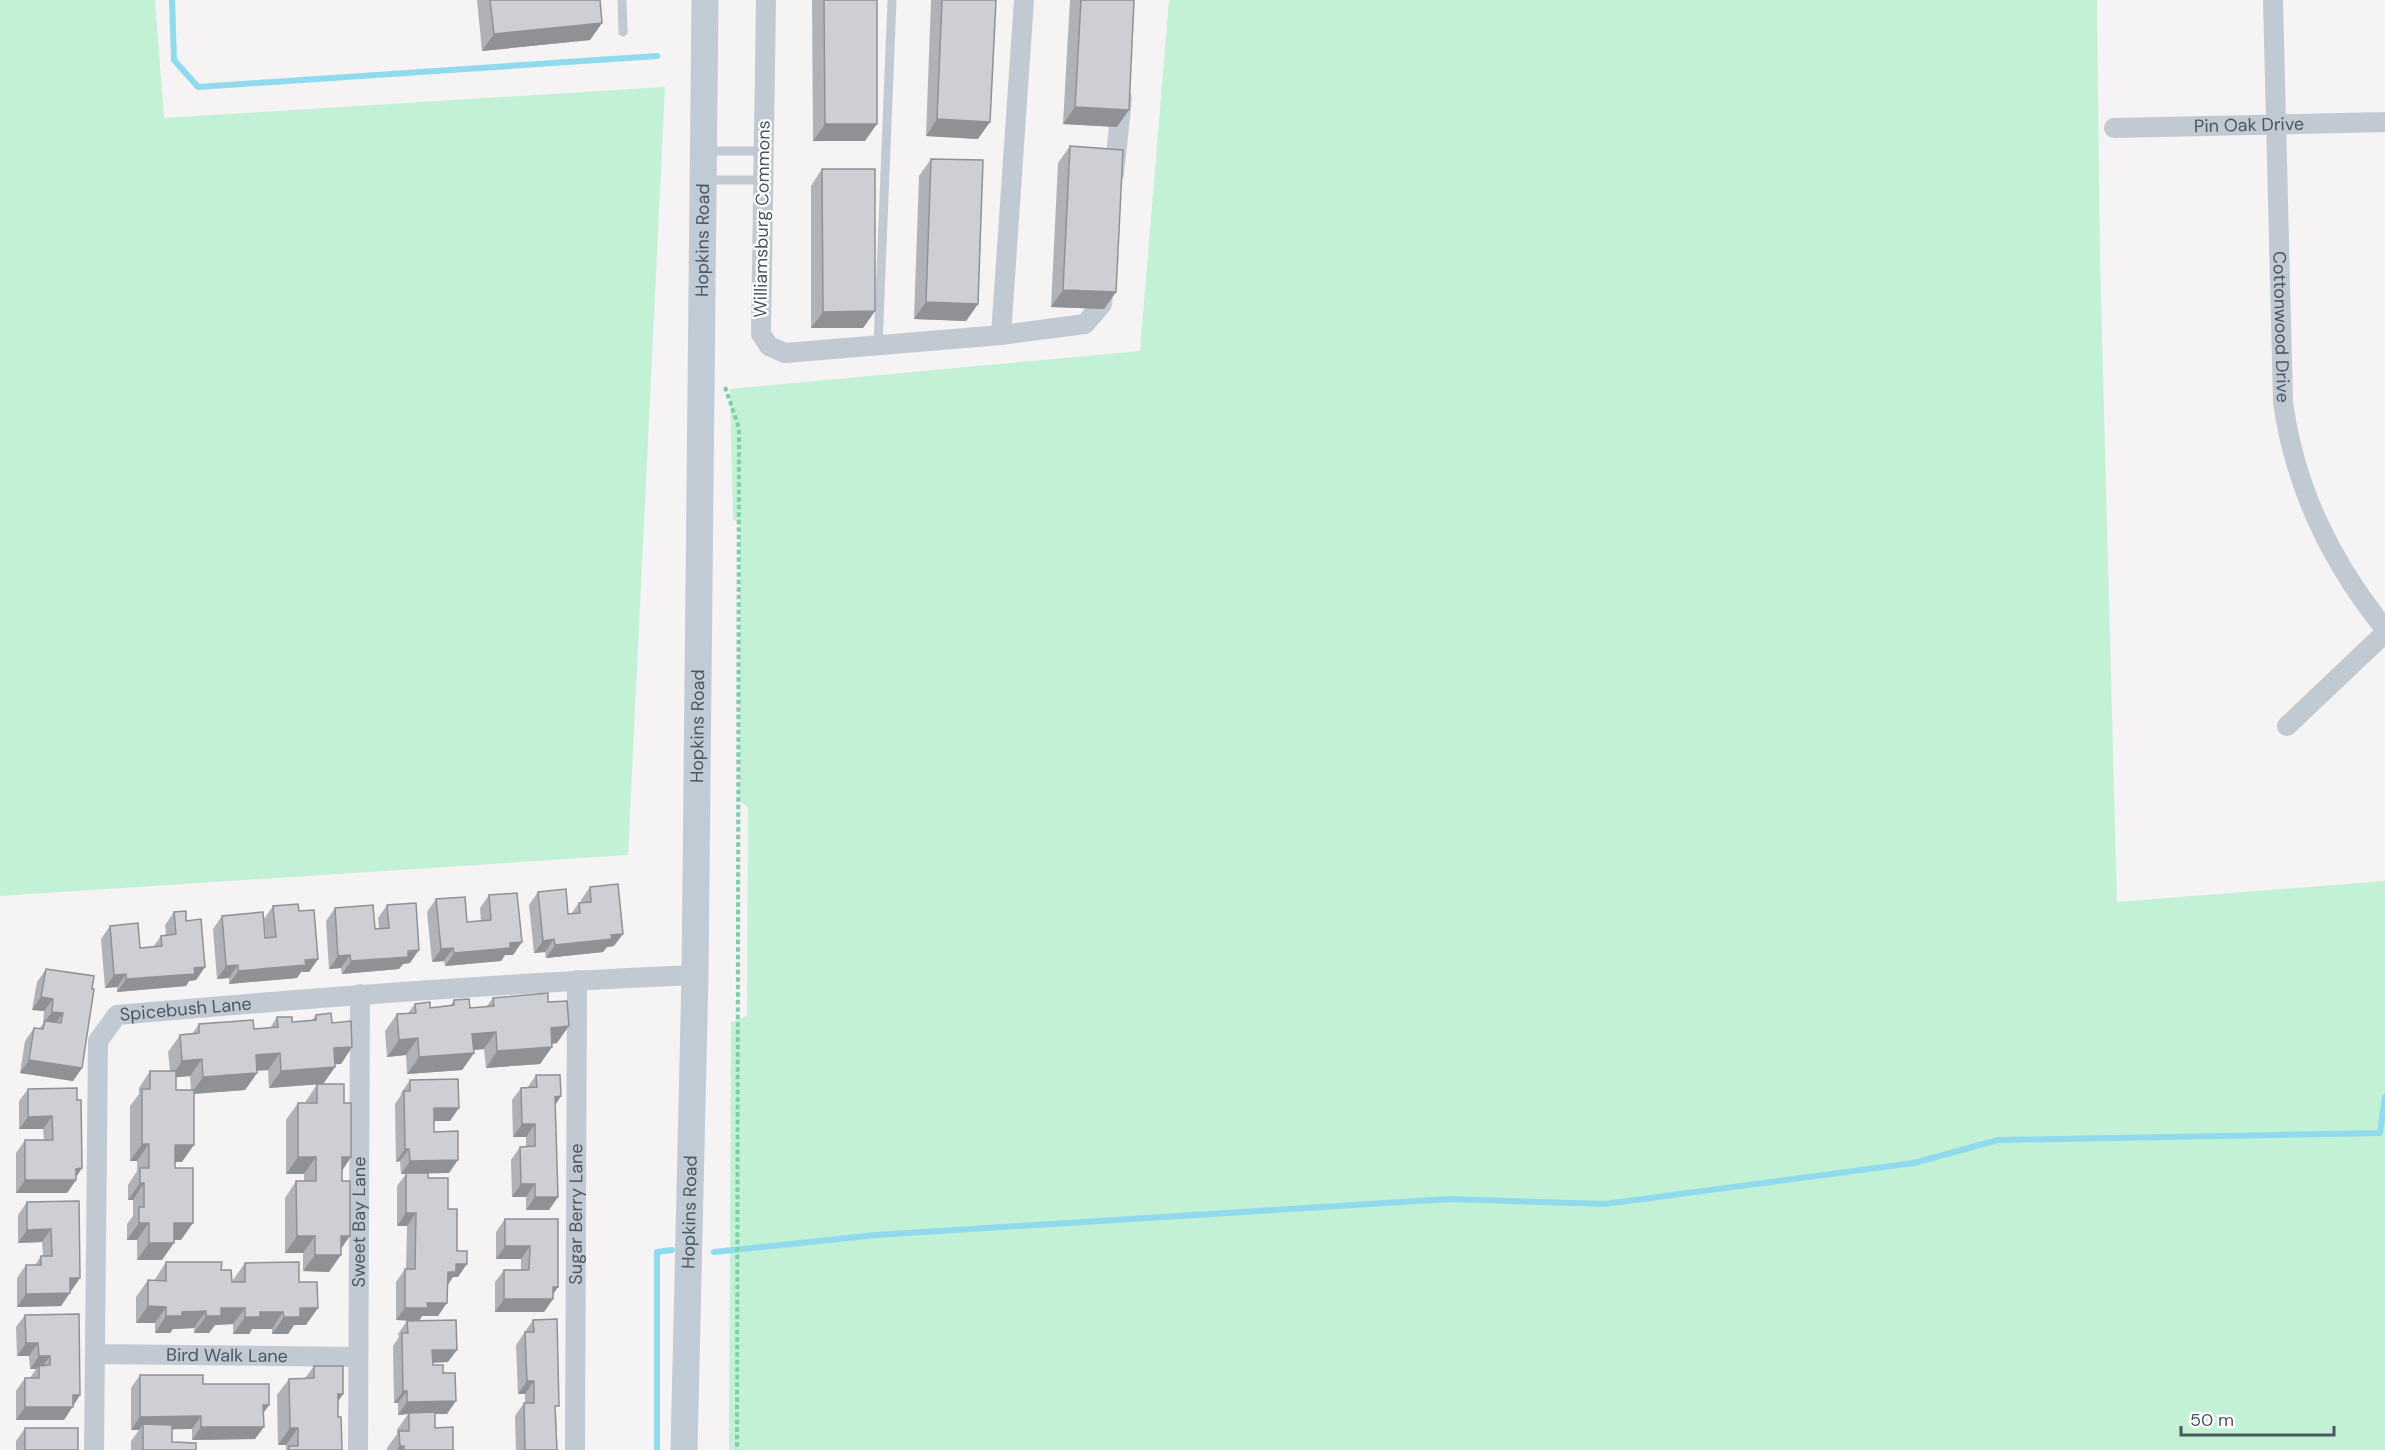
<svg xmlns="http://www.w3.org/2000/svg" width="2385" height="1450" font-family="'DM Sans',sans-serif">
  <rect width="100%" height="100%" fill="#f5f3f3"/>
  <path fill="#c3f1d5" d="M0 0H155L164 118 665 87 628 855 0 896Z
    M1169 0H2097L2100 260 2117 902 2385 881V1450H729L731 1022 747 1016 748 807 739 801 740 525 733 519 730 389 1140 351Z"/>
  <g fill="none" stroke-linecap="round" stroke-linejoin="round">
    <path stroke="#90daee" stroke-width="6" d="M172 0 174 60 198 87 657 56
      M714 1252 876 1235 1449 1199 1605 1204 1914 1163 1998 1140 2380 1133 2385 1097
      M657 1450V1252L672 1250"/>
    <path stroke="#7ad0a6" stroke-width="4" stroke-dasharray="4.5 3" stroke-linecap="butt" d="M725 387 739 428 737 1450"/>
    <path stroke="#c1cad2" stroke-width="9" d="M622 0 623 32
      M705 151H762
      M704 180H762
      M878 345 892 0"/>
    <g stroke="#c1cad2" stroke-width="20">
      <path d="M766 0 761 334 769 346 785 353 1001 335 1085 324 1102 304 1104 284"/>
      <path id="s1" d="M2273 0 2283 402C2295 489 2331 562 2385 629"/>
      <path id="s2" d="M2114 128 2385 122"/>
      <path d="M1114 174 1122 98"/>
      <path d="M1001 335 1024 0"/>
      <path d="M2287 726 2385 633"/>
      <path id="s3" d="M95 1354 358 1357"/>
      <path id="s4" d="M94 1450 98 1041 117 1015C310 998 502 983 695 975"/>
      <path id="s5" d="M358 1450 360 994"/>
      <path id="s6" d="M575 1450 577 980"/>
    </g>
    <path stroke="#c1cbd6" stroke-width="27" id="s7" d="M684 1450 695 975 705 0"/>
  </g>
  <path fill="#b0b2b7" fill-rule="evenodd" d="M477 0H600L602 23 590 40 482 51Z
    M812 0H877L865 141H813Z
    M931 0H996L978 139 926 136Z
    M1070 0H1134L1117 127 1063 124Z
    M1070 146 1116 292 1104 309 1051 307 1058 163Z
    M931 159 978 304 966 321 914 319 919 176Z
    M822 169 875 311 863 328H811V186Z
    M590 887 614 946 607 947 603 952 546 958 545 952 534 953 529 905 538 892 568 914H571L579 903H581V900Z
    M489 895 522 942 513 955H505L501 961 445 966 444 961 432 962 427 912 436 899 467 922 481 921 480 908Z
    M387 905 410 963 403 964 399 969 342 974 341 968 329 969 326 921 335 908 375 929H379L378 918Z
    M273 906 299 911 318 959 309 972H301L297 978 229 984V978L217 979 213 929 222 916 266 938 264 919Z
    M174 912 186 921 205 967 196 980 189 981 186 986 117 992V987L105 988 101 939 110 926 140 948 153 947 161 936 166 935 165 925Z
    M46 969 82 1068 73 1081 20 1073 25 1041 34 1028 39 1029 43 1024 44 1011 32 1010 37 982Z
    M493 998 548 1002 557 1043 552 1044V1047L540 1064 486 1068 484 1049 474 1050V1053L462 1070 407 1074 406 1055 387 1057 385 1031 397 1014 408 1013 415 1004 430 1008 450 1006 454 1000 470 1008 486 1007Z
    M316 1015 332 1023 352 1047 341 1064H335V1067L323 1084 342 1171 341 1249 329 1272 303 1271V1253H285V1198L296 1181H304V1174H286V1120L298 1103H306V1101L317 1084 269 1088 268 1070 257 1071V1073L245 1090 194 1094 182 1162H175L181 1240H174L162 1260H137V1240H127V1224L133 1216V1200H128V1185L137 1171V1161H130V1106L139 1094V1088L150 1071H170L168 1052 180 1035 192 1034 199 1024 254 1029 270 1028 277 1017 292 1022 312 1020ZM190 1076 191 1090H176V1077Z
    M536 1075 561 1096 556 1104 549 1210H526V1197H512L511 1160 520 1147H526V1137H513L512 1100 521 1088 528 1087Z
    M410 1080 450 1121H434V1132L449 1173H426L448 1209 458 1277H453L448 1285 438 1316H422L419 1321 396 1320V1282L405 1269H406L407 1226H397V1186L406 1174H401L400 1161 396 1162 395 1104 401 1095V1093Z
    M28 1089 77 1100 82 1168 76 1177V1180L67 1193H16V1153L25 1140H44L43 1129H19V1101Z
    M79 1201 80 1278 71 1291H70L61 1306 17 1307V1278L26 1265H35L41 1256H43L42 1242 18 1243V1215L27 1202Z
    M505 1219H558L553 1299 544 1312H495V1282L504 1270H521V1259H496V1232Z
    M166 1262 221 1270 232 1282H233V1280L245 1263 299 1282 306 1325H294L288 1334H272V1329H252L249 1334H233V1324L215 1325 209 1333H194V1328L173 1329 170 1333H155V1323H136V1297L148 1280 154 1281Z
    M25 1315 80 1395 64 1420H16V1391L25 1378H30L36 1369H30L29 1356H17L16 1327Z
    M533 1320 556 1411 557 1450H516L515 1416 524 1403H525V1394H518L516 1345Z
    M407 1321 448 1362 433 1363 447 1414H435V1428L453 1450H387V1448L397 1434V1430L408 1414 398 1415V1403H394L393 1346 399 1337 398 1334Z
    M314 1366 343 1394 338 1401V1417L342 1450H286V1445H278L277 1395 289 1379 305 1378Z
    M140 1375 203 1384 269 1405 263 1413 255 1439 192 1440V1429H172V1442L196 1450H131V1441L139 1430H131V1388Z
    M25 1428 78 1450H16V1441Z"/>
  <path fill="#909195" d="M602 23 590 40 482 51 494 34Z
    M1075 107 1129 110 1117 127 1063 124Z
    M937 119 990 122 978 139 926 136Z
    M825 124H877L865 141H813Z
    M1063 290 1116 292 1104 309 1051 307Z
    M926 302 978 304 966 321 914 319Z
    M875 311 863 328H811L823 312Z
    M623 934 614 946 607 947 603 952 546 958 555 945 611 935Z
    M554 939 545 952 534 953 543 941Z
    M522 942 513 955H505L501 961 445 966 454 953 510 943Z
    M453 948 444 961 432 962 441 949Z
    M419 950 410 963 403 964 399 969 342 974 351 961Z
    M350 955 341 968 329 969 338 956Z
    M318 959 309 972H301L297 978 229 984 238 971 305 960Z
    M238 965 229 978 217 979 226 966Z
    M205 967 196 980 189 981 186 986 117 992 126 979Z
    M126 974 117 987 105 988 114 975Z
    M41 997 53 999 44 1011 32 1010Z
    M52 1012 63 1013 54 1026 45 1021Z
    M569 1026 557 1043 539 1045 551 1028Z
    M496 1032 484 1049 460 1051 472 1034Z
    M418 1038 406 1055 387 1057 399 1040Z
    M352 1047 341 1064 322 1065 334 1048Z
    M552 1047 540 1064 486 1068 497 1051Z
    M280 1053 268 1070 244 1071 256 1055Z
    M474 1053 462 1070 407 1074 419 1057Z
    M202 1059 190 1076 170 1078 182 1061Z
    M29 1060 82 1068 73 1081 20 1073Z
    M335 1067 323 1084 269 1088 281 1071Z
    M257 1073 245 1090 191 1094 203 1077Z
    M561 1096 552 1109 555 1097Z
    M434 1108H459L450 1121H425Z
    M52 1116 43 1129H19L28 1117Z
    M522 1124H535L526 1137H513Z
    M142 1144H149L137 1161H130Z
    M175 1145H194L182 1162H163Z
    M405 1149H409L400 1161 396 1162Z
    M298 1157H316L304 1174H286Z
    M342 1157H351L340 1174Z
    M458 1160 449 1173 401 1174 410 1161Z
    M82 1168 74 1180H76L67 1193H16L25 1180 76 1169Z
    M140 1183H144L133 1200H128Z
    M521 1184H535L526 1197H512Z
    M535 1197H558L549 1210H526Z
    M406 1213H416L407 1226H397Z
    M139 1223H149L137 1240H127Z
    M174 1223H193L181 1240H162Z
    M51 1229 42 1242 18 1243 27 1230Z
    M297 1236H315L303 1253H285Z
    M341 1236H350L338 1253Z
    M149 1243H174L162 1260H137Z
    M505 1246H530L521 1259H496Z
    M315 1255H341L329 1272 303 1271Z
    M456 1264H467L458 1277H453L447 1285 448 1272Z
    M70 1278H80L71 1291H61Z
    M553 1287H558L550 1299H553L544 1312H495L504 1299Z
    M70 1293 61 1306 17 1307 26 1294Z
    M427 1303H447L438 1316H422L419 1321 396 1320 405 1308Z
    M148 1306 166 1307 155 1323H136Z
    M221 1308H245L233 1324 215 1325 209 1333H194L206 1316Z
    M300 1308H318L306 1325H294L288 1334H272L284 1317Z
    M206 1311 194 1328 173 1329 170 1333H155L166 1316 182 1312Z
    M260 1312H283L272 1329H252L249 1334H233L245 1317Z
    M26 1343H38L29 1356H17Z
    M432 1350H457L448 1362 423 1363Z
    M39 1356H50L41 1369 39 1366 36 1369H30Z
    M527 1381H534L525 1394H518Z
    M403 1391H407L398 1403H394Z
    M338 1394H343L332 1411Z
    M73 1395H80L64 1420H16L25 1407Z
    M456 1401 447 1414H409V1413L408 1414 398 1415 407 1402Z
    M263 1405H269L260 1418Z
    M201 1416 192 1429 143 1430V1424L139 1430H131L140 1417Z
    M201 1427H264L255 1439 192 1440Z
    M290 1428H298L286 1445H278Z
    M400 1446H404L402 1450H397Z"/>
  <path fill="#cdcfd5" stroke="#909195" stroke-width="1.5" d="M490 0H600L602 23 494 34Z
    M824 0H877V124H825Z
    M942 0H996L990 122 937 119Z
    M1081 0H1134L1129 110 1075 107Z
    M1070 146 1123 150 1116 292 1063 290Z
    M931 159 983 160 978 304 926 302Z
    M822 169H875V311L823 312Z
    M618 884 623 934 611 935 612 939 555 945 554 939 543 941 538 892 566 889 568 914 580 913 579 903 591 902 590 887Z
    M517 893 522 942 510 943V948L454 953 453 948 441 949 436 899 465 897 467 922 491 920 489 895Z
    M416 903 419 950 408 951V957L351 961 350 955 338 956 335 908 373 905 375 929 389 928 387 905Z
    M298 904 299 911 314 910 318 959 305 960 306 965 238 971V965L226 966 222 916 263 912 265 938 276 937 273 906Z
    M186 911V921L201 919 205 967 194 968 195 974 126 979V974L114 975 110 926 138 923 140 948 162 946 161 936 176 934 174 912Z
    M46 969 94 976 92 989H94L82 1068 29 1060 34 1028 43 1029 45 1021 61 1023 63 1013 52 1012 53 999 41 997Z
    M548 993V1002L567 1001 569 1026 551 1028 552 1047 497 1051 496 1032 472 1034 474 1053 419 1057 418 1038 399 1040 397 1014 416 1013 415 1004 430 1002V1008L454 1005V1000L469 999 470 1008 494 1006 493 998Z
    M331 1013 332 1023 351 1021 352 1047 334 1048 335 1067 281 1071 280 1053 256 1055 257 1073 203 1077 202 1059 182 1061 180 1035 199 1033V1024L253 1020 254 1029 278 1027 277 1017H292V1022L316 1020V1015Z
    M150 1071H176V1090H194V1145H175V1168H193V1223H174V1243H149V1223H139V1207H144V1183H140V1168H149V1144H142V1089H150Z
    M536 1075H560L561 1096 555 1097 558 1197H535V1184H521L520 1147 535 1146V1124H522L521 1088 537 1087Z
    M458 1079 459 1108H434V1132L458 1131V1160L410 1161 409 1149H405L404 1091H410V1080Z
    M317 1084H344V1103H351V1157H342V1181H350V1236H341V1255H315V1236H297L296 1181H316V1157H298V1103H317Z
    M77 1088V1100H81L82 1168 76 1169V1180H25V1140H53L52 1116 28 1117V1089Z
    M406 1173H428V1178H448V1209H457V1251H467V1264H456V1272H448L447 1303H427L428 1308H405V1269H415L416 1213H406Z
    M79 1201 80 1278H70V1293L26 1294V1265H41V1256H52L51 1229 27 1230V1202Z
    M505 1219H558V1287H553V1299H504V1270H529L530 1246H505Z
    M166 1262H222L221 1270H231L232 1282H245V1263L299 1262V1282H317L318 1308H300V1317H284L283 1312H260V1317H245V1308H221V1316H206V1311L182 1312V1316H166V1307L148 1306V1280L166 1281Z
    M79 1314 80 1395H73V1407H25V1378H39V1366L50 1365V1356H39L38 1343H26L25 1315Z
    M557 1319 559 1406H555L557 1450H525L524 1403H534V1381H527L525 1332H534L533 1320Z
    M456 1320 457 1350H432L433 1365H443V1373H455L456 1401 407 1402V1391H403L402 1333H408L407 1321Z
    M314 1366H343V1394H338V1417H341L342 1450H289V1446H298V1428H290L289 1379 314 1378Z
    M140 1375H203V1384H269V1405H263L264 1427H201V1416L140 1417Z
    M435 1412V1428L453 1427V1450H404V1446H400L399 1431H409V1413Z
    M143 1424 172 1425V1442L196 1443V1450H143Z
    M25 1428H78V1450H25Z"/>
  <g text-anchor="middle" dominant-baseline="central" stroke-width="4.5" stroke-linejoin="round" paint-order="stroke">
    <g font-size="18" fill="#4a5661" stroke="#fff">
      <text stroke="none"><textPath href="#s2" startOffset="135">Pin Oak Drive</textPath></text>
      <text transform="translate(762 219) rotate(-89)">Williamsburg Commons</text>
      <text stroke="none"><textPath href="#s7" startOffset="1210">Hopkins Road</textPath></text>
      <text stroke="none"><textPath href="#s1" startOffset="327">Cottonwood Drive</textPath></text>
      <text stroke="none"><textPath href="#s7" startOffset="724">Hopkins Road</textPath></text>
      <text stroke="none"><textPath href="#s4" startOffset="510">Spicebush Lane</textPath></text>
      <text stroke="none"><textPath href="#s7" startOffset="238">Hopkins Road</textPath></text>
      <text stroke="none"><textPath href="#s6" startOffset="236">Sugar Berry Lane</textPath></text>
      <text stroke="none"><textPath href="#s5" startOffset="228">Sweet Bay Lane</textPath></text>
      <text stroke="none"><textPath href="#s3" startOffset="132">Bird Walk Lane</textPath></text>
    </g>
  </g>
  <path d="M2181 1426v9h153v-9" fill="none" stroke="#4a5661" stroke-width="3"/>
  <text x="2190" y="1426" font-size="18" fill="#4a5661" stroke="#ffffff" stroke-width="4.5" paint-order="stroke">50 m</text>
</svg>
